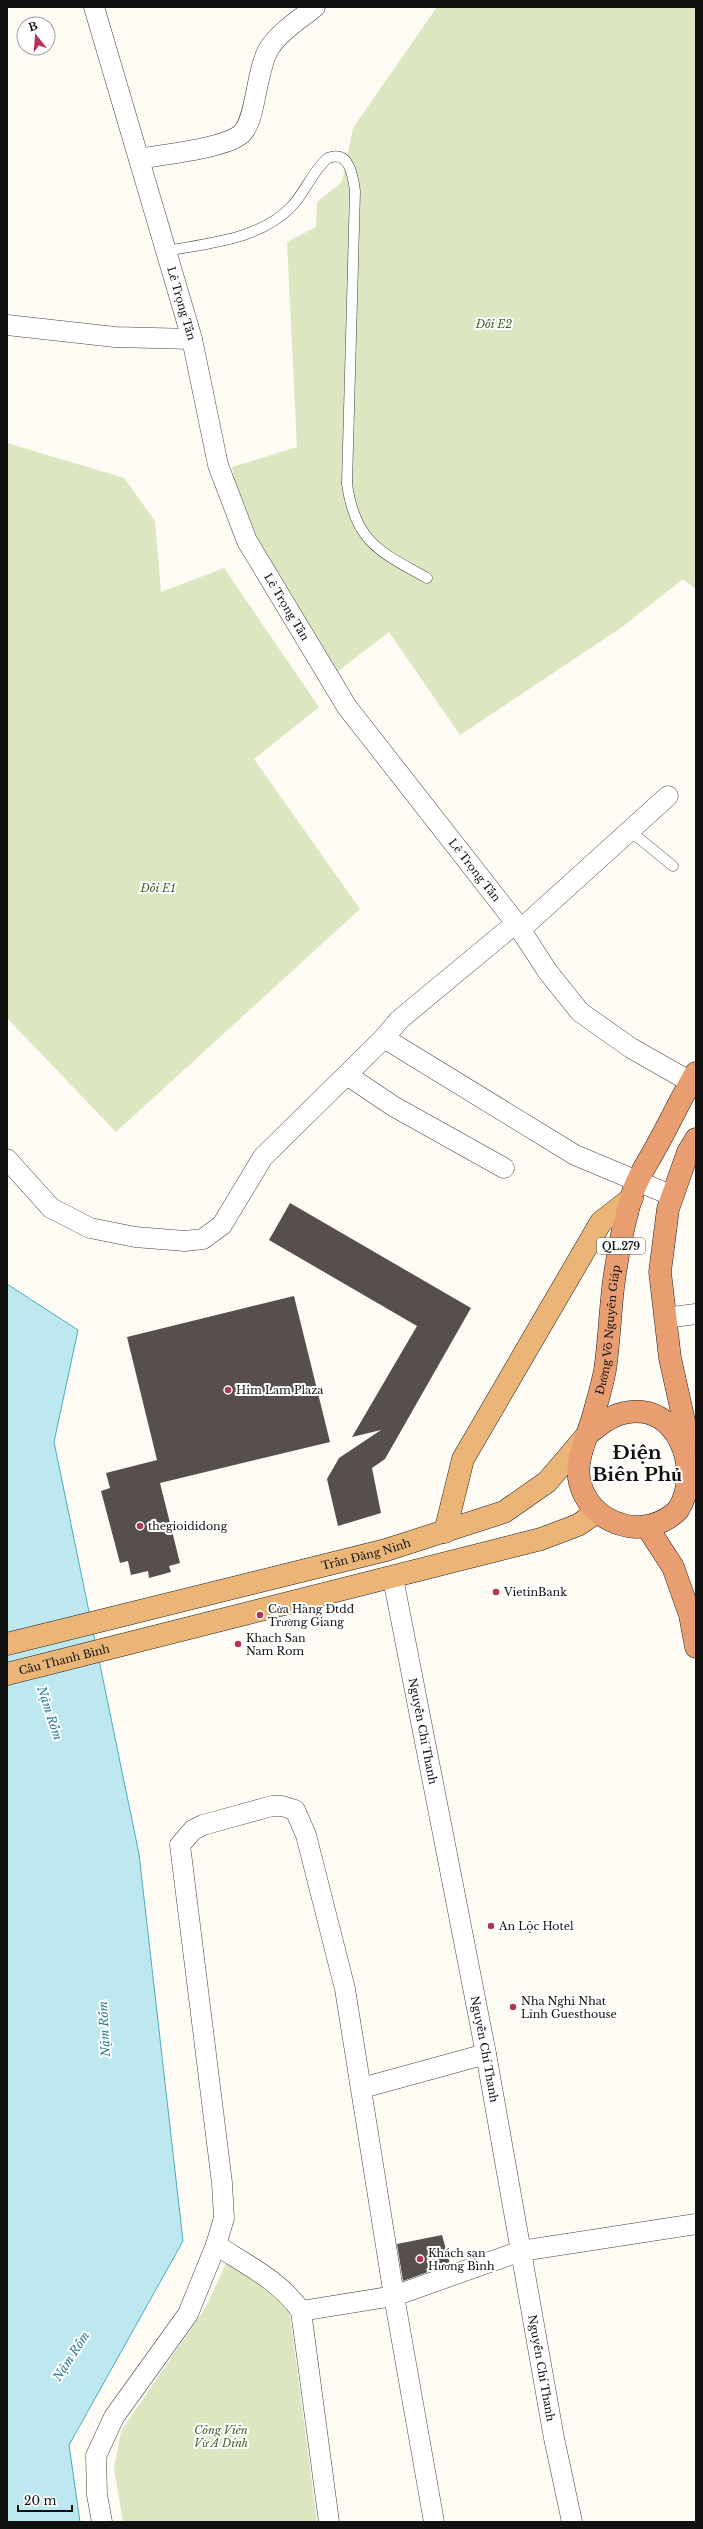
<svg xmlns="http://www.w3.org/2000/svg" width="703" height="2529" font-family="'Libre Baskerville',serif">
  <rect width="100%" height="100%" fill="#fefaf4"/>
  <path fill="#dce6c0" d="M437 7H696V589L683 579 622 627 460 735 389 632 329 678 247 541 232 467 297 447 287 242 316 227 317 202 342 182 353 128Z
    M7 443 124 478 155 521 161 592 224 568 319 707 254 759 360 909 116 1132 7 1018Z
    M227 2261 289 2308 317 2522H123L114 2469 121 2431 206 2307Z"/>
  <path fill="#bde8f0" stroke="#4cabc0" d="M7 1284 78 1330 54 1442 139 1854 183 2241 69 2445 80 2522H7Z"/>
  <path fill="#574f4d" d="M290 1203 471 1308 385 1459 372 1468 381 1513 338 1526 327 1479 339 1458 381 1430 352 1437 417 1326 269 1240Z
    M294 1296 330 1442 160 1483 180 1563 169 1566 171 1572 149 1578 148 1571 131 1575 128 1561 120 1563 101 1491 110 1488 106 1473 157 1460 127 1337Z
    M442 2235 450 2264 403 2281 397 2244Z"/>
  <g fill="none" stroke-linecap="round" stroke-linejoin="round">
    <g stroke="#434343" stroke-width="11">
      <path id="service" d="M166 251C208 243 259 240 291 207 305 193 312 171 328 158 349 150 353 175 355 191L347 484C355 542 380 552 427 578
        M630 831 673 866"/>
    </g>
    <g stroke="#434343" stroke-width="21">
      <g id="minor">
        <path id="s1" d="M94 7 192 339 218 465 247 541 347 707 516 923 548 972 580 1012 631 1048 696 1085"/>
        <path d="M139 159C164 154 221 149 240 135 257 123 255 69 270 47 281 31 300 19 315 7"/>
        <path d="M7 325 115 337 192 339"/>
        <path d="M520 930 668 796"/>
        <path d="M384 1038 575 1155 673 1196"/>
        <path d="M347 1075 393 1106 504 1168"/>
        <path d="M7 1159 51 1208 90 1228 135 1237 185 1241 203 1239 222 1225 263 1157 384 1038 399 1020 516 923"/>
        <path d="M665 1318 696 1314"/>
        <path id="s2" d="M393 1578 486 2054 554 2438 572 2522"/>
        <path d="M362 2088 486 2054"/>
        <path d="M216 2245C247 2265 280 2281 301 2311L329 2522"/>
        <path d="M102 2522 97 2495 96 2456 114 2417 188 2314 216 2245 224 2218 222 2183 180 1845 193 1830 203 1825 272 1806H282L295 1810 306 1835 345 1989 394 2296 301 2311"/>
        <path d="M434 2522 394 2296 521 2251 696 2224"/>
      </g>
    </g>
    <g stroke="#212121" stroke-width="23">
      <g id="primary">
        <path d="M445 1532 463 1459 601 1222 632 1198"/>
        <path id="s3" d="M7 1644 386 1550 504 1512 547 1482 588 1434"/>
        <path id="s4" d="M7 1674 541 1539 578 1525 597 1512"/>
      </g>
    </g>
    <g stroke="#212121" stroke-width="23">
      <g id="trunk">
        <path id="s5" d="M588 1434C599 1425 610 1416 624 1413 678 1400 703 1471 678 1510 663 1525 640 1531 620 1524 600 1518 585 1503 580 1483 574 1461 587 1438 593 1417 597 1402 602 1386 605 1370 609 1343 610 1315 613 1288 617 1256 624 1220 634 1189 639 1175 648 1162 655 1149 669 1124 681 1098 696 1073"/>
        <path d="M688 1439 670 1358 660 1272 668 1209 688 1152 696 1139"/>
        <path d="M647 1527 673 1567 690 1615 696 1647"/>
      </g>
    </g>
    <use href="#service" stroke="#fff" stroke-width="10"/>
    <use href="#minor" stroke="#fff" stroke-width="20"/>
    <use href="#primary" stroke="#eab577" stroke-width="22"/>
    <use href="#trunk" stroke="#e89e70" stroke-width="22"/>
  </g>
  <g fill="#b23556" stroke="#fff" stroke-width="1.5">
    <circle cx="228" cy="1390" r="4"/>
    <circle cx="140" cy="1526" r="4"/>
    <circle cx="496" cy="1592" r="4"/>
    <circle cx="260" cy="1615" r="4"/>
    <circle cx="238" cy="1644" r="4"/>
    <circle cx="491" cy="1926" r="4"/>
    <circle cx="513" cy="2007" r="4"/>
    <circle cx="420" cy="2259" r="4"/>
  </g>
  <g text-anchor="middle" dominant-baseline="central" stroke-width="4" stroke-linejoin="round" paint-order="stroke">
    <rect fill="#fff" stroke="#585858" stroke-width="1" x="597" y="1238" width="48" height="16" rx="3"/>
    <g font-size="10" font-weight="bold" fill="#101010">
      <text x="621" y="1246">QL.279</text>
    </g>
    <g font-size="11" fill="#101010" stroke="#fff">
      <text stroke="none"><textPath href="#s1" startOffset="309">Lê Trọng Tấn</textPath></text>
      <text stroke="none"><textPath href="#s1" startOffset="633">Lê Trọng Tấn</textPath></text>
      <text stroke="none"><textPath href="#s1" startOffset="957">Lê Trọng Tấn</textPath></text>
      <text stroke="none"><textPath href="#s5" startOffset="462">Đường Võ Nguyên Giáp</textPath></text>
      <text stroke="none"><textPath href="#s3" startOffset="370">Trần Đăng Ninh</textPath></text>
      <text stroke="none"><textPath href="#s4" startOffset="59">Cầu Thanh Bình</textPath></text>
      <text stroke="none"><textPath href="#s2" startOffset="156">Nguyễn Chí Thanh</textPath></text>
      <text stroke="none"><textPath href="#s2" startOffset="480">Nguyễn Chí Thanh</textPath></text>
      <text stroke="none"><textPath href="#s2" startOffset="804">Nguyễn Chí Thanh</textPath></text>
    </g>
    <g font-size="11" font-style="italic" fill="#3f6126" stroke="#fff">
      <text x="494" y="324">Đồi E2</text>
      <text x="158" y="888">Đồi E1</text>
      <text x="221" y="2430">Công Viên<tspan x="221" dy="13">Vừ A Dính</tspan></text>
    </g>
    <g font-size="11" fill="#101010" stroke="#fff" text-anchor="start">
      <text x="236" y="1390">Him Lam Plaza</text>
      <text x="148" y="1526">thegioididong</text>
      <text x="504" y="1592">VietinBank</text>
      <text x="268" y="1609">Cửa Hàng Đtdđ<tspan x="268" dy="13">Trường Giang</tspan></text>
      <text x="246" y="1638">Khach San<tspan x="246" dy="13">Nam Rom</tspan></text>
      <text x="499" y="1926">An Lộc Hotel</text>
      <text x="521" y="2001">Nha Nghi Nhat<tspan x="521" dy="13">Linh Guesthouse</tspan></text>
      <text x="428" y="2253">Khách sạn<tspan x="428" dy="13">Hương Bình</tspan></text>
    </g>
    <g font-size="12" font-style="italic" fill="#257d95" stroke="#fff">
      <text transform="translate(50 1713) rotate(72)">Nậm Rốm</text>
      <text transform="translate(104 2029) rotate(-93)">Nậm Rốm</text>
      <text transform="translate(71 2356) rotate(-57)">Nậm Rốm</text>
    </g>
    <g font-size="19" font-weight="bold" fill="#101010" stroke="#fff">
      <text x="637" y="1452">Điện<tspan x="637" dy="22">Biên Phủ</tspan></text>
    </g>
  </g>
  <rect width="703" height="2529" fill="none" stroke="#101010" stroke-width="16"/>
  <g transform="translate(36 36) rotate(343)"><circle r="19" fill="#ffffff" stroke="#9f9f9f"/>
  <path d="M0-3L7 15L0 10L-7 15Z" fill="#b23556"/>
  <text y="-6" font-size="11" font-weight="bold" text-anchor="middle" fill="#101010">B</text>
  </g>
  <path d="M18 2505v6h54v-6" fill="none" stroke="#101010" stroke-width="2"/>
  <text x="24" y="2505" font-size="12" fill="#101010" stroke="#ffffff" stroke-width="3" paint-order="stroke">20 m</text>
</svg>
